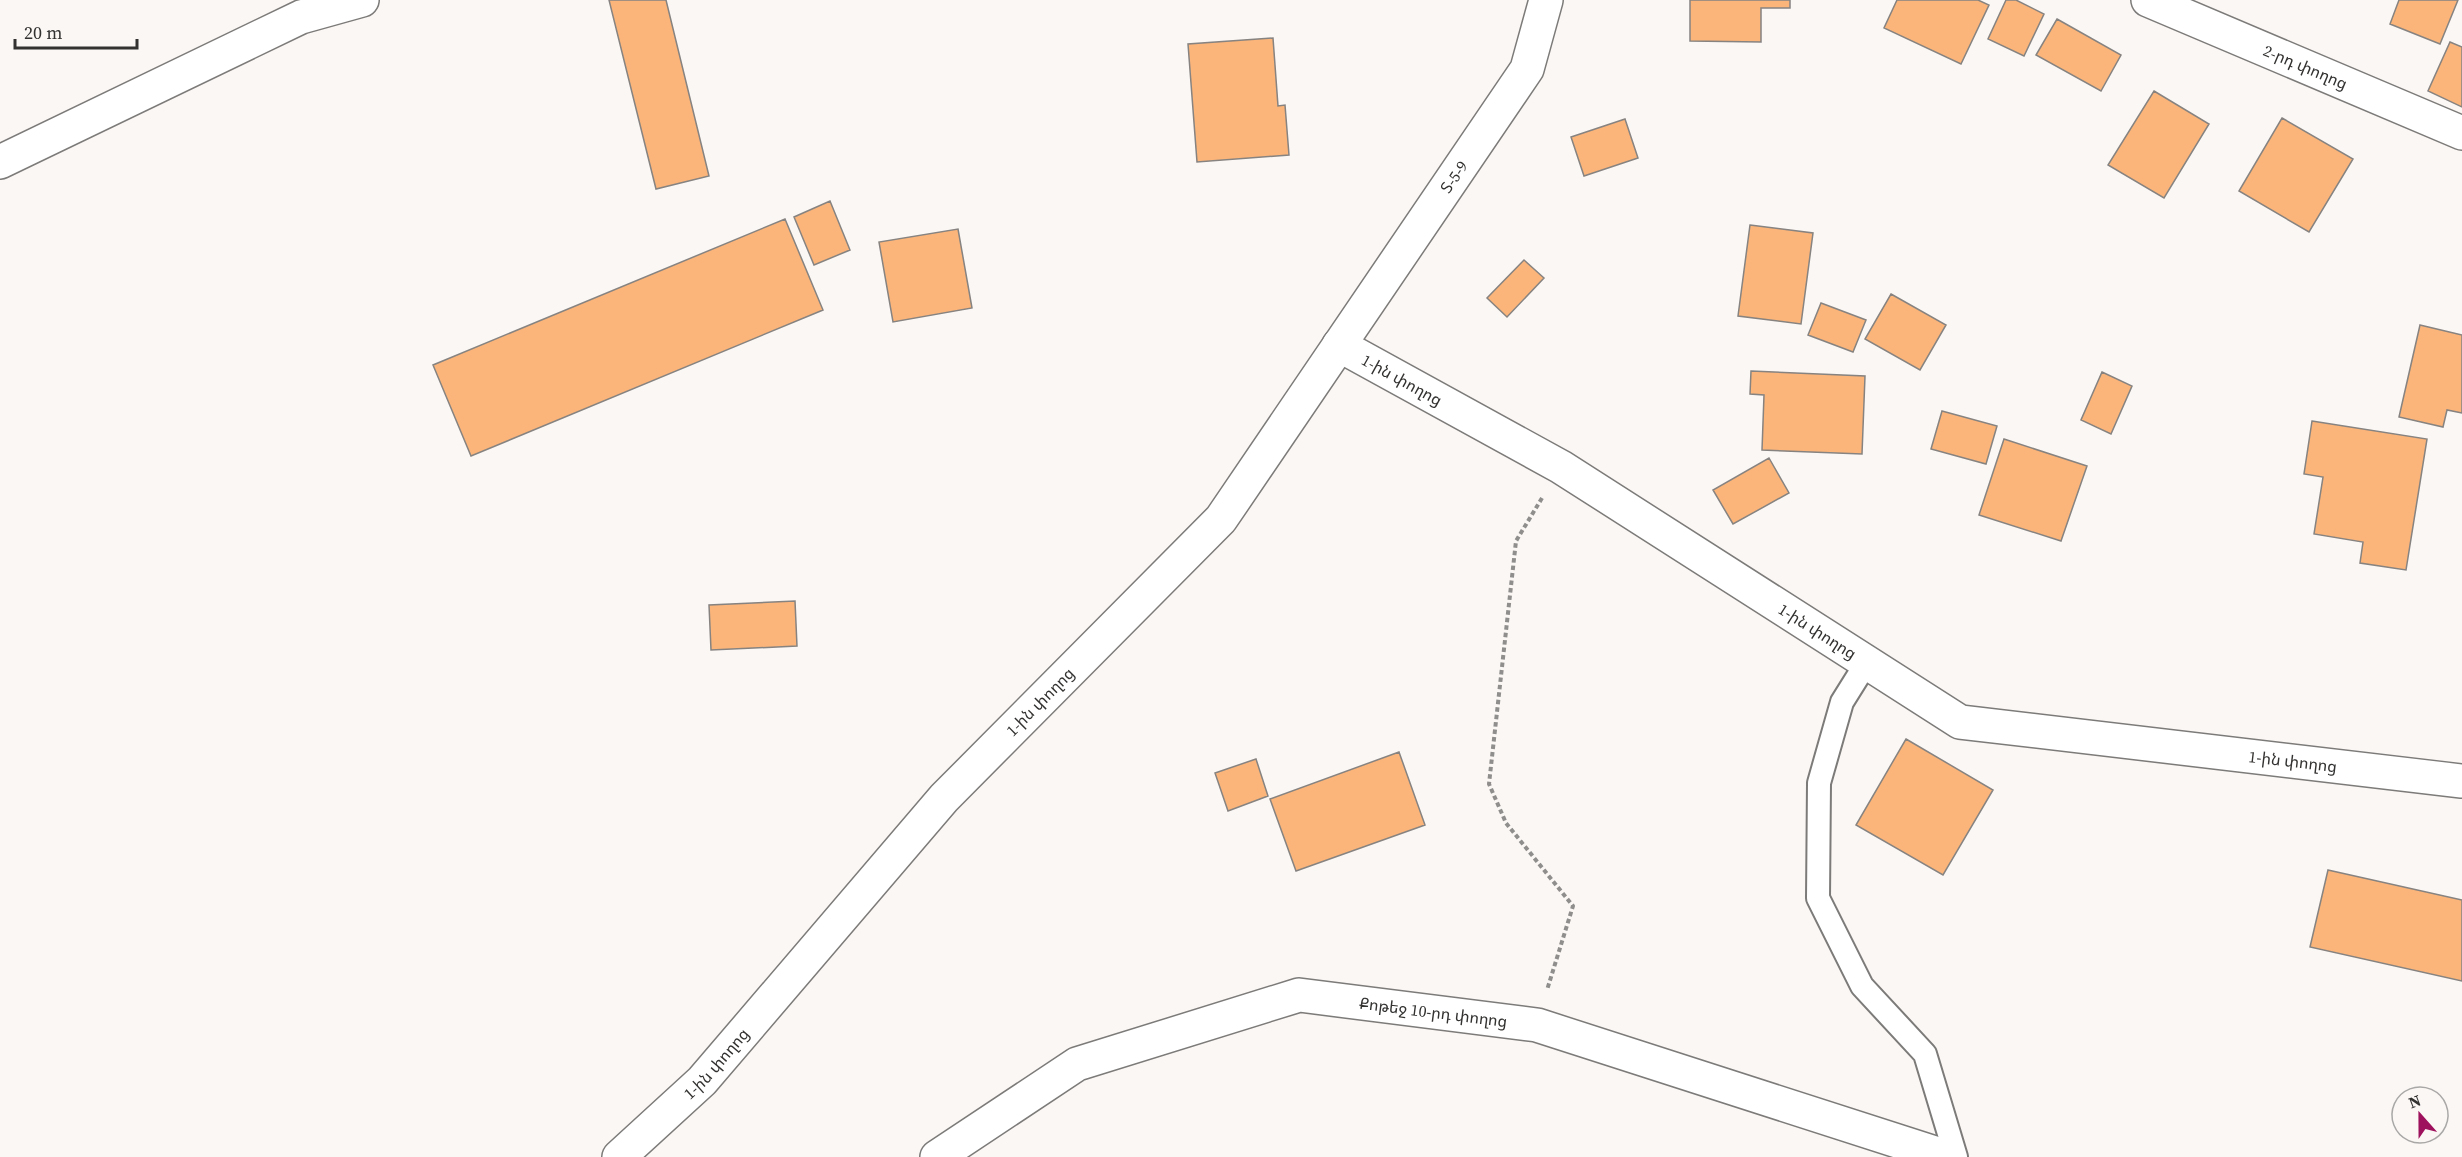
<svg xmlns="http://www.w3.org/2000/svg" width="2462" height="1157" font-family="'Source Serif 4','Noto Sans Armenian',serif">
  <rect width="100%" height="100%" fill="#faf7f5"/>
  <path fill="#fbb479" stroke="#868381" stroke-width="1.5" d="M609 0H666L709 176 656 189Z
    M1690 0H1790V8H1761V42L1690 41Z
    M1897 0H1978L1989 5 1961 64 1884 28Z
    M2006 0H2016L2044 14 2024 56 1988 39Z
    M2399 0H2458L2440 44 2390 24Z
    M2057 19 2121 55 2101 91 2036 55Z
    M1273 38 1278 106 1285 105 1289 155 1197 162 1188 44Z
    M2450 42 2462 47V107L2428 91Z
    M2154 91 2209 124 2164 198 2108 165Z
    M2282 118 2353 159 2309 232 2239 191Z
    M1625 119 1638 158 1584 176 1571 137Z
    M830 201 850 250 814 265 794 217Z
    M785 219 823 310 471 456 433 365Z
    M1750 225 1813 233 1801 324 1738 316Z
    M958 229 972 308 893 322 879 242Z
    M1524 260 1544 278 1507 317 1487 298Z
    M1891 294 1946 325 1920 370 1865 339Z
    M1821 303 1866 320 1853 352 1808 335Z
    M2420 325 2462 335V413L2447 410 2443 427 2399 417Z
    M1751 371 1865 376 1862 454 1762 450 1764 395 1750 394Z
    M2102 372 2132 386 2111 434 2081 420Z
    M1942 411 1997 426 1986 464 1931 449Z
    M2312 421 2427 439 2406 570 2360 563 2363 542 2314 534 2323 477 2304 474Z
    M2004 439 2087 466 2061 541 1979 515Z
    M1769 458 1789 493 1733 524 1713 490Z
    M795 601 797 646 711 650 709 605Z
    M1906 739 1993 790 1943 875 1856 825Z
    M1399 752 1425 825 1296 871 1270 799Z
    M1256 759 1268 796 1228 811 1215 773Z
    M2328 870 2462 900V981L2310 947Z"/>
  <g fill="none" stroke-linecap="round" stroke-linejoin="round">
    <g stroke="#7d7b79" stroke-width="26">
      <path id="service" d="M1867 662 1842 702 1819 783 1818 898 1862 986 1925 1054 1956 1157"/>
    </g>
    <g stroke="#7d7b79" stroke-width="36">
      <g id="minor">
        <path id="s1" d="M2148 0 2462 133"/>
        <path d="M0 162 301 17 362 0"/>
        <path id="s2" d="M1339 345 1561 467 1960 722 2462 781"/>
        <path id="s3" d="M619 1157 702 1081 944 798 1221 519 1527 69 1546 0"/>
      </g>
    </g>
    <g stroke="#7d7b79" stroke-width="36">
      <g id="tertiary">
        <path id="s4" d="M937 1157 1077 1064 1299 995 1537 1025 1947 1157"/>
      </g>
    </g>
    <path stroke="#8f8e8c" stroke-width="4" stroke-dasharray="4.5 3" stroke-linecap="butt" d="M1542 498 1516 541 1489 784 1506 823 1573 906 1547 990"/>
    <use href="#service" stroke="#fff" stroke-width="22"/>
    <use href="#minor" stroke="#fff" stroke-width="33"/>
    <use href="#tertiary" stroke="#fff" stroke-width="33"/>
  </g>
  <g text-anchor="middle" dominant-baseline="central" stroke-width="5" stroke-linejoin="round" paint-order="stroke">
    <g font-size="16" fill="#333231" stroke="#faf7f5">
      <text stroke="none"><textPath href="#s1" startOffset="171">2-րդ փողոց</textPath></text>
      <text stroke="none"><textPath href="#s3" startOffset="1292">Տ-5-9</textPath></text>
      <text stroke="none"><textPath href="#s2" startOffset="72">1-ին փողոց</textPath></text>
      <text stroke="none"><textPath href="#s2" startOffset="558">1-ին փողոց</textPath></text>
      <text stroke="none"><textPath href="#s3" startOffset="621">1-ին փողոց</textPath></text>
      <text stroke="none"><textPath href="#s2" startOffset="1062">1-ին փողոց</textPath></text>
      <text stroke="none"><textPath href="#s4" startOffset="536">Քոթեջ 10-րդ փողոց</textPath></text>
      <text stroke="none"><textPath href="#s3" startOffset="135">1-ին փողոց</textPath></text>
    </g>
  </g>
  <g transform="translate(2420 1115) rotate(339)"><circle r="28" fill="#faf7f5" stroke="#aaa8a7" stroke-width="1.5"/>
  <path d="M0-4.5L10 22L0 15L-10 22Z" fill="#9e115c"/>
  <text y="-9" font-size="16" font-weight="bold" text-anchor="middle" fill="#333231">N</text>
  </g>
  <path d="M15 39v9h122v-9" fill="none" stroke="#333231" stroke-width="3"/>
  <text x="24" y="39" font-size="18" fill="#333231" stroke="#faf7f5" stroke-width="4.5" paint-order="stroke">20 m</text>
</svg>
